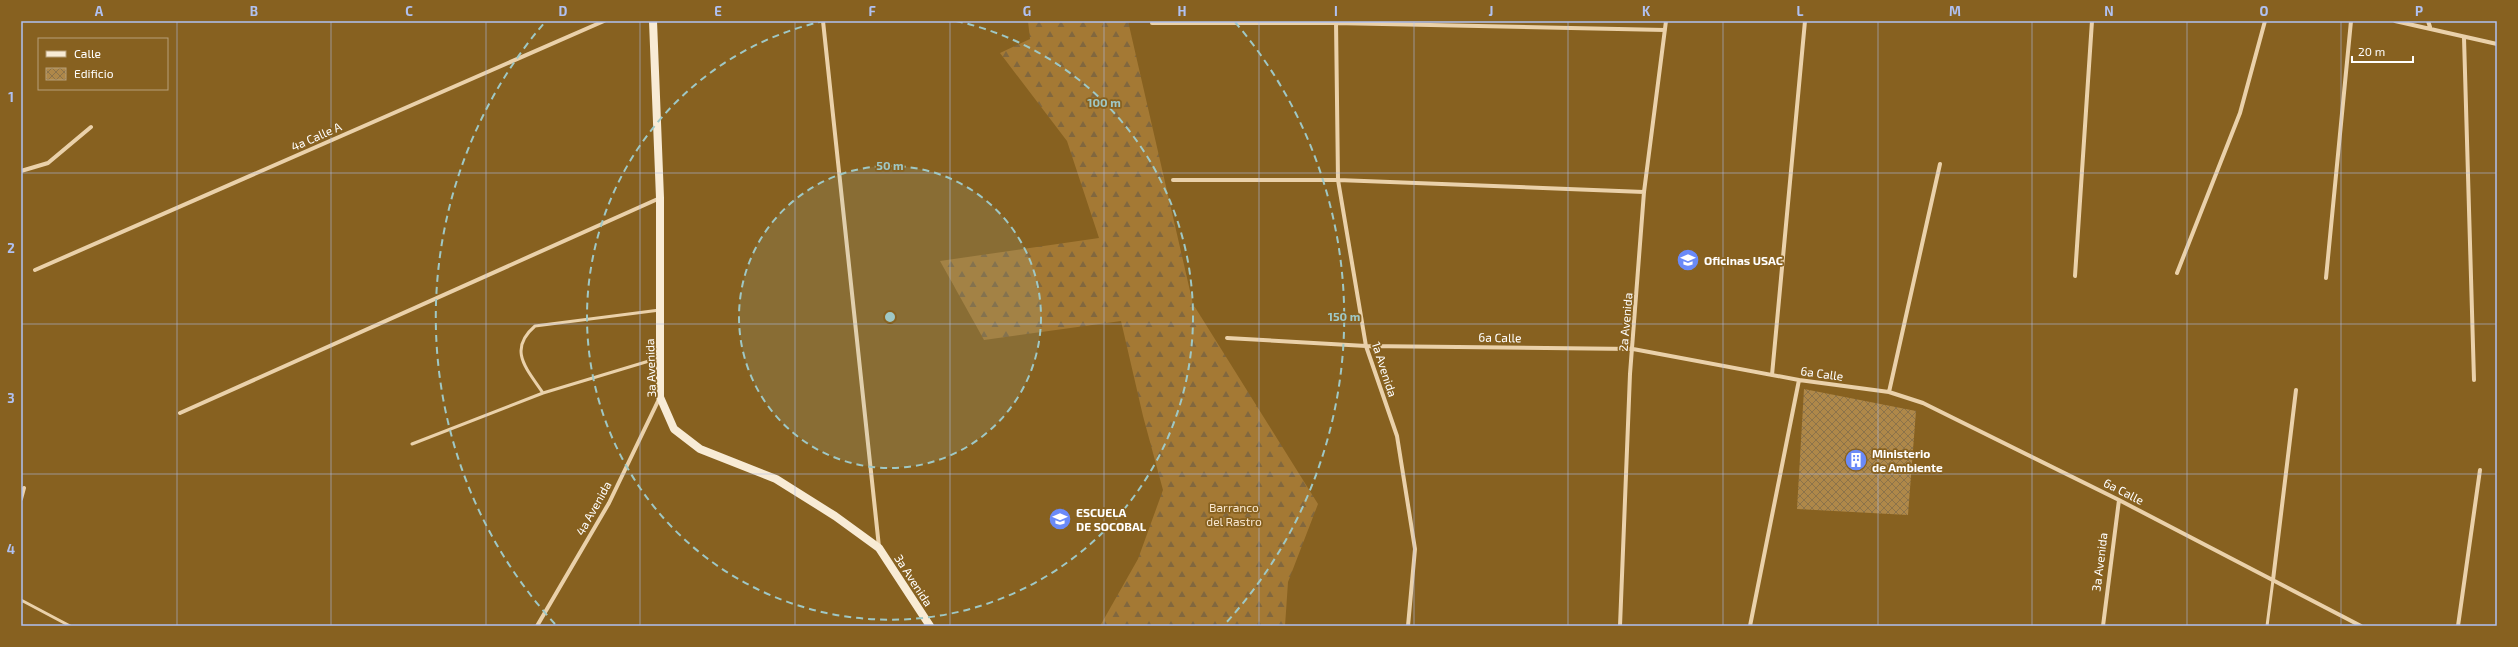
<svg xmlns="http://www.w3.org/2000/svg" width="2518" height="647" font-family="'Exo 2',sans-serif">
  <defs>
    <pattern id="forest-firs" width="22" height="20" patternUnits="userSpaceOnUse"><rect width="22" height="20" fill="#a47934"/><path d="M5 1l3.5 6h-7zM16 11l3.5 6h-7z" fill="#81673e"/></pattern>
    <pattern id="building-cross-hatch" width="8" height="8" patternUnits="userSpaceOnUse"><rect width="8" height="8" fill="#af8849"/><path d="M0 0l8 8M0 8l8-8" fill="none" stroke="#8c734a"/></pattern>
  </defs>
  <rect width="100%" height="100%" fill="#876120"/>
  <path fill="url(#forest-firs)" d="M1028 21H1128L1193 304 1318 504 1288 582 1285 626H1100L1138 559 1163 490 1143 416 1121 321 984 340 940 261 1099 238 1067 141 1000 53 1030 39Z"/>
  <path fill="url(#building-cross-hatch)" d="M1804 389 1916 411 1908 515 1797 509Z"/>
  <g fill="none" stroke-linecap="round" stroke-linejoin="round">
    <path stroke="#ead1aa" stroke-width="3" d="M659 358 543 393C527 369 507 350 535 326L660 310
      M412 444 543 393
      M21 600 70 626
      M2267 626 2273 580"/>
    <path stroke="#ead1aa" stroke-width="4" d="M823 21 879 547
      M1336 21 1338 180 1366 346 1397 436 1415 549 1408 626
      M2395 21 2497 44
      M2428 21 2430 27
      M1152 23H1335L1665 30
      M2464 38 2474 380
      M21 171 48 163 91 127
      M1173 180H1338L1644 192
      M35 270 604 21
      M2177 273 2240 113 2265 21
      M2075 276 2092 21
      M2326 278 2351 21
      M1227 338 1366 346 1633 349 1799 380 1889 392 1923 403 2119 500 2361 626
      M1772 375 1805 21
      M1889 392 1940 164
      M180 413 660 198
      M21 499 24 488
      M2273 580 2296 390
      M537 626 609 503 660 397
      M1620 626 1630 374 1644 192 1666 21
      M1750 626 1799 380
      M2103 626 2119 500
      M2458 626 2480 470"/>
    <path stroke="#f8ebd5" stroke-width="8" d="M653 21 660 198V397L674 429 700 449 776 479 835 516 879 548 930 626"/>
  </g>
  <path fill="none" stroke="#b0c1f1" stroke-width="1" stroke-opacity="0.55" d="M177 21V626M331 21V626M486 21V626M640 21V626M795 21V626M950 21V626M1104 21V626M1259 21V626M1414 21V626M1568 21V626M1723 21V626M1878 21V626M2032 21V626M2187 21V626M2341 21V626M21 173H2497M21 324H2497M21 474H2497"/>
  <circle cx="890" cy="317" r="151" fill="#9fc8c5" fill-opacity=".12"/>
  <g fill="none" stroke="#9fc8c5" stroke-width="2" stroke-dasharray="7 5">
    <circle cx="890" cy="317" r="151"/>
    <path d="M956 21A303 303 0 1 1 824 21"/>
    <path d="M555 624A454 454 0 0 1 545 22M1235 22A454 454 0 0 1 1225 624"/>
  </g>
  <defs>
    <g id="university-disc" transform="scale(1.15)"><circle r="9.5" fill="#6a8af8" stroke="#876120"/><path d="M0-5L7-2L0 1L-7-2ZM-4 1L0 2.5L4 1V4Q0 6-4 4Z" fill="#fff"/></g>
    <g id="building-disc" transform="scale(1.15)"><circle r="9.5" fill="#6a8af8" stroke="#876120"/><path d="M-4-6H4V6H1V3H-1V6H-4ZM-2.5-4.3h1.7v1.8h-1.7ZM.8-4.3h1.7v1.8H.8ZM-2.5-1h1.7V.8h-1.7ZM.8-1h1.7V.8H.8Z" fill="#fff"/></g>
    <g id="school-disc" transform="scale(1.15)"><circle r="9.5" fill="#6a8af8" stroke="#876120"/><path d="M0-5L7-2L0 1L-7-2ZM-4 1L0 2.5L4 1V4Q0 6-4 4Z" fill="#fff"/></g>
  </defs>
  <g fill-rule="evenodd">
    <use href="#university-disc" x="1688" y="260"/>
    <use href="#building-disc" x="1856" y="460"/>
    <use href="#school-disc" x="1060" y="519"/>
  </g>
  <g text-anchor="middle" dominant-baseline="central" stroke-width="3.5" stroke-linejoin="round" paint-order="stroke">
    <g font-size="12" fill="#fff" stroke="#876120">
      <text transform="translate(316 136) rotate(-24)">4a Calle A</text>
      <text transform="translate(1625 322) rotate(-85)">2a Avenida</text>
      <text transform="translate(1500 337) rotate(1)">6a Calle</text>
      <text transform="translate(650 368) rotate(-92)">3a Avenida</text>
      <text transform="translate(1385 369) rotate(72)">1a Avenida</text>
      <text transform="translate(1822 373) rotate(8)">6a Calle</text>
      <text transform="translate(2124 491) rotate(27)">6a Calle</text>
      <text transform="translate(593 508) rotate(-61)">4a Avenida</text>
      <text transform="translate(2099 562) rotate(-83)">3a Avenida</text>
      <text transform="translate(914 580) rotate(57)">3a Avenida</text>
    </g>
    <g font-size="12" font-weight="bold" fill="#fff" stroke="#876120" text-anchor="start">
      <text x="1704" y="260">Oficinas USAC</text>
      <text x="1872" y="453">Ministerio<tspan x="1872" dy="14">de Ambiente</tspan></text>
      <text x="1076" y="512">ESCUELA<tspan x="1076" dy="14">DE SOCOBAL</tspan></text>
    </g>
    <g font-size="12" fill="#f8e7ce" stroke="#876120">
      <text x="1234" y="507">Barranco<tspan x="1234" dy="14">del Rastro</tspan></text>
    </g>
  </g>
  <circle cx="890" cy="317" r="6" fill="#9fc8c5" stroke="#876120" stroke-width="2"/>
  <g font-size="12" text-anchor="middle" font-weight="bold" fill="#9fc8c5" stroke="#876120" stroke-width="3.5" stroke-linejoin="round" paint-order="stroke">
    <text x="1104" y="107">100 m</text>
    <text x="890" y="170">50 m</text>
    <text x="1344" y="321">150 m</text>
  </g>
  <rect width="2518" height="647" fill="none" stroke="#876120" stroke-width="44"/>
  <rect x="38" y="38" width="130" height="52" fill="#876120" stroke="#b7a079"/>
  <rect x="46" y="51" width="20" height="6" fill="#f8ebd5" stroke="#b7a079"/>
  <text x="74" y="58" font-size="12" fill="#ffffff">Calle</text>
  <rect x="46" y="68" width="20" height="12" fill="url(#building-cross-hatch)" stroke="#b7a079"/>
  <text x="74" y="78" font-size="12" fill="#ffffff">Edificio</text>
  <path d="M2352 56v6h61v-6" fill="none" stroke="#ffffff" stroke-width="2"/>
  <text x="2358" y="56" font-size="12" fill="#ffffff" stroke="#876120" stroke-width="3" paint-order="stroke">20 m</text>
  <rect x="22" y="22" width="2474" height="603" fill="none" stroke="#b0c1f1" stroke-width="1.5"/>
  <g font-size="13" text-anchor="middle" font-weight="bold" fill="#b0c1f1">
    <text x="99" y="16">A</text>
    <text x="254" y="16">B</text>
    <text x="409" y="16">C</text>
    <text x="563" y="16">D</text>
    <text x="718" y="16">E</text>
    <text x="872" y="16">F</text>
    <text x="1027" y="16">G</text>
    <text x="1182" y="16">H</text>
    <text x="1336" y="16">I</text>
    <text x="1491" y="16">J</text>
    <text x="1646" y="16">K</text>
    <text x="1800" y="16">L</text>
    <text x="1955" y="16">M</text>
    <text x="2109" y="16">N</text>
    <text x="2264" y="16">O</text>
    <text x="2419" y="16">P</text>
    <text x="11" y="102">1</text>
    <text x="11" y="253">2</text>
    <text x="11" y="403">3</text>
    <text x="11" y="554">4</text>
  </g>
</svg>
